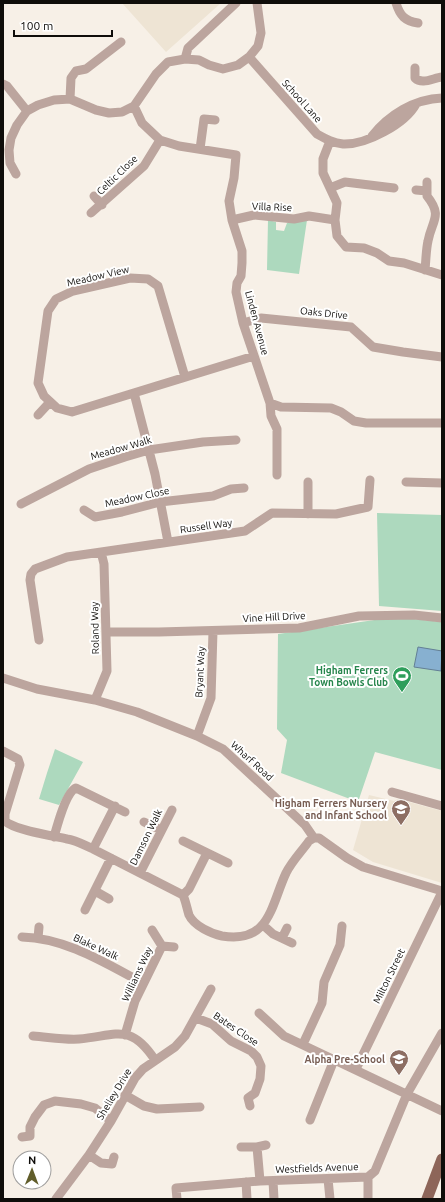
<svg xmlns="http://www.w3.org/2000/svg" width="445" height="1202" font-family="Ubuntu,sans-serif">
  <rect width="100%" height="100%" fill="#f7f0e7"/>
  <path fill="#eee4d4" d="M122 3H221L166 52Z
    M369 795 394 801 398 799 442 811V883L373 862 353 850Z"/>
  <path fill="#add9be" d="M268 220 276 222V230L284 231 287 223 307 220 299 274 267 270Z
    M377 513 442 515V611L379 606Z
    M395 617 442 622V770L375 752 358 802 281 773 287 740 277 729 278 634Z
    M55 749 83 762 59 805 39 799 47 773Z"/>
  <path fill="#87b0d0" stroke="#637f95" d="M418 647 442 651 441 671 414 667Z"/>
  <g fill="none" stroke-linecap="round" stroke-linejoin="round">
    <path stroke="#bca59e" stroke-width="9" d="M396 3C400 16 405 21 418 23
      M249 57 317 134C326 139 333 143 343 144 366 145 405 124 416 104
      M185 59 188 48 236 3
      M415 68V78C422 85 433 78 442 77
      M3 84 7 86 27 111
      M70 99 71 78 76 71 86 69 121 42
      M134 106 142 123 160 140 179 146 236 155 234 178 229 201 232 220 242 251V263L241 276 237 283 236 292 243 323 270 403 271 416 277 429V475
      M372 136C389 115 414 99 442 98
      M330 141 323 159V173L337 203 335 220 337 236 346 247 364 248 377 253 389 261 404 263 442 275
      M200 149 204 119 215 120
      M16 174 10 163 9 150 11 138 17 125 27 111 38 105 54 100 70 99 96 110 109 113 122 112 134 106 156 74 168 62 185 59 199 60 209 65 223 69 238 65 249 57 258 46 261 33 257 3
      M330 188 345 182 394 188
      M416 190 427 191
      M94 196 102 205
      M91 213 144 166 160 140
      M232 220 254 215 294 219 309 216 335 220
      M425 270C426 260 426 250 428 241 432 220 443 216 427 196V182
      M243 323 261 318 351 327 373 347 403 352 442 357
      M185 377 158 286 148 279 130 278 73 291 56 299 48 311 38 383 44 396 57 408 72 412 254 356
      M134 393 155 474 168 542
      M270 403 281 407 331 408 341 412 354 421 366 423H442
      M38 415 50 402
      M308 482V514
      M406 482 442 483
      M21 504 89 469 125 457 149 450 203 442 236 440
      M84 510 95 517 122 512 160 502 213 496 231 489 244 488
      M106 632H159L299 628 359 616 414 615 442 618
      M39 640 30 580 31 574 35 569 67 557 245 531 272 513 336 514 368 507 370 480
      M3 678 37 689 95 700 137 712 197 736 223 749 305 825 314 838H319L347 858 363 867 442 891
      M95 700 107 671 104 564 101 552
      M197 736 211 698 213 631
      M3 751 18 759 20 765 5 814V821
      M392 792 442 806
      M5 821C14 830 53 836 67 839 76 840 84 845 93 849L183 895C186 902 187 909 189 915 194 926 212 934 222 936 270 944 271 905 286 873 292 861 302 851 309 841L314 838
      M144 822 161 830
      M54 837C57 826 66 792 76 788L125 812
      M183 841 228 863
      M93 849 115 806
      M140 873 172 810
      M95 891 109 899
      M183 895 189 889 207 853
      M85 910 111 858
      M263 925 273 934 292 943
      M152 930 162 946 174 947
      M22 937C66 938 105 963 143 983
      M38 938 39 927
      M282 938 287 928
      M259 1013 284 1036 442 1111
      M196 1018 212 1024 231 1041 251 1051 257 1057 261 1066 260 1079 255 1093 248 1098 250 1106
      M125 1035 135 1001 162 946
      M33 1036C48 1037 64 1040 79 1039 116 1036 130 1022 155 1060
      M303 1044 322 1003 324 982 340 945 342 926
      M356 1069 442 892
      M125 1095 144 1106 157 1109 200 1107
      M310 1120 334 1060
      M22 1137 30 1136V1127L35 1117 44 1105 55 1101 81 1104 95 1108 111 1121
      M241 1147H257L266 1145
      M257 1147 260 1181
      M89 1155 101 1163 112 1164 114 1157
      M328 1179 330 1199
      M273 1181 274 1199
      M246 1182 247 1199
      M56 1199 89 1155 111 1121 135 1078 143 1069 175 1047 185 1036 211 989
      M177 1199 176 1188 260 1181 368 1177 375 1171 407 1094 442 1033
      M368 1199V1177"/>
    <path stroke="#8d6559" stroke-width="11" d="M427 1199 442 1159"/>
  </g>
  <defs>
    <g id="stadium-pin" transform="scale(1)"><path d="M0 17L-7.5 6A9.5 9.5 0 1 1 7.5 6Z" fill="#2e9e5b" stroke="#fff"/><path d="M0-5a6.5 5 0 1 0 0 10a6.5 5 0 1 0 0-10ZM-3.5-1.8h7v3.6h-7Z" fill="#fff"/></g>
    <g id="school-pin" transform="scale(1)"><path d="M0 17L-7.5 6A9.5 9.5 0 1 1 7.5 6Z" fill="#8d6e63" stroke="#fff"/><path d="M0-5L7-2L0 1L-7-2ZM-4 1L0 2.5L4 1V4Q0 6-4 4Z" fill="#fff"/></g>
  </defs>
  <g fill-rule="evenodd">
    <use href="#stadium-pin" x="402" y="676"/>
    <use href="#school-pin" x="401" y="809"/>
    <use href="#school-pin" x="399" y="1059"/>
  </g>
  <g text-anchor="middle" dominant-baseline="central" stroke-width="4" stroke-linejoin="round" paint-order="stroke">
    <g font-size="10" fill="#0f0d0a" stroke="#fff">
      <text transform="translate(302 101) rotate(48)">School Lane</text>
      <text transform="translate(117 175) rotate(-44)">Celtic Close</text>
      <text transform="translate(272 207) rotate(2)">Villa Rise</text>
      <text transform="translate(98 276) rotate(-13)">Meadow View</text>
      <text transform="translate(324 313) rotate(6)">Oaks Drive</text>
      <text transform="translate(257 323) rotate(75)">Linden Avenue</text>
      <text transform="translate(121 448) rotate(-16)">Meadow Walk</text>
      <text transform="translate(137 497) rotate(-12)">Meadow Close</text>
      <text transform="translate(206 526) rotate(-8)">Russell Way</text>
      <text transform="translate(274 617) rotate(-3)">Vine Hill Drive</text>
      <text transform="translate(95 628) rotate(-91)">Roland Way</text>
      <text transform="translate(200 672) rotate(-87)">Bryant Way</text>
      <text transform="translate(252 761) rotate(42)">Wharf Road</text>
      <text transform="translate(146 837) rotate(-64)">Damson Walk</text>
      <text transform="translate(96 947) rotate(25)">Blake Walk</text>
      <text transform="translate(137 974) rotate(-65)">Williams Way</text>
      <text transform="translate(389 976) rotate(-64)">Milton Street</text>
      <text transform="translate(236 1029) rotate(34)">Bates Close</text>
      <text transform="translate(114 1094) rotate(-59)">Shelley Drive</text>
      <text transform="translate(317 1168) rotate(-2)">Westfields Avenue</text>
    </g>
    <g font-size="10" font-weight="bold" fill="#27864d" stroke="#fff" text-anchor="end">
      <text x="388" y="670">Higham Ferrers<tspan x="388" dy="12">Town Bowls Club</tspan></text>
    </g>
    <g font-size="10" font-weight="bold" fill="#785e54" stroke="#fff" text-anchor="end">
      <text x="387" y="803">Higham Ferrers Nursery<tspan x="387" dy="12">and Infant School</tspan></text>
      <text x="385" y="1059">Alpha Pre-School</text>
    </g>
  </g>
  <rect width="445" height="1202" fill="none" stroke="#0f0d0a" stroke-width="8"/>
  <g transform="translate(32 1170) rotate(1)"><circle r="19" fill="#ffffff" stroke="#9f9e9d"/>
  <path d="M0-3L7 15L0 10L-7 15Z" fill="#615d2a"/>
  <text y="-6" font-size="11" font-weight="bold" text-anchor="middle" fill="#0f0d0a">N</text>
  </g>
  <path d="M14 30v6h98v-6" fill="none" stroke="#0f0d0a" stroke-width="2"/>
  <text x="20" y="30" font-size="12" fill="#0f0d0a" stroke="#ffffff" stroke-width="3" paint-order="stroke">100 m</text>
</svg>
